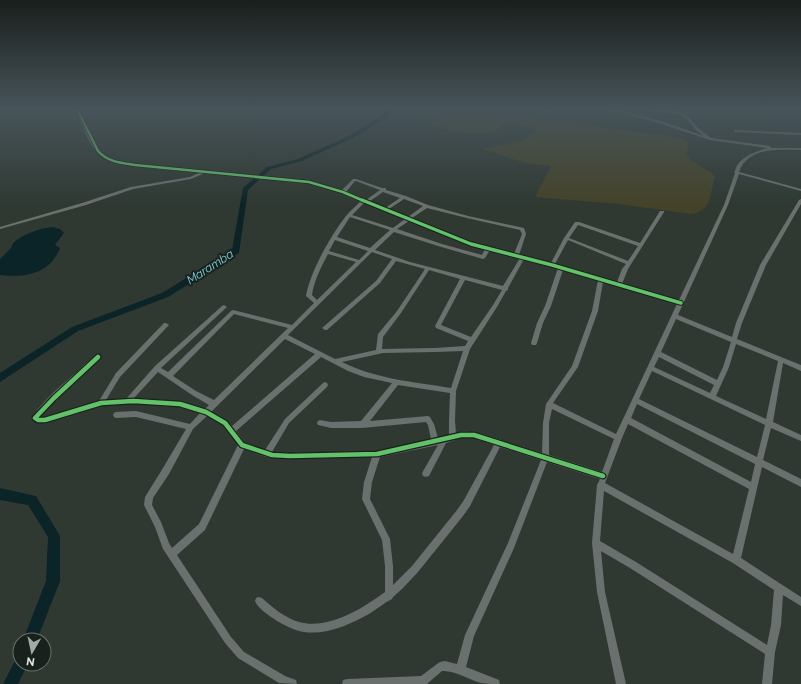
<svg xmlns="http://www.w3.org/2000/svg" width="801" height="684" font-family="Raleway,sans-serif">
  <rect width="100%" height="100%" fill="#2f3932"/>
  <path fill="#444329" d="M470 117H528L667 136C675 138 686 138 689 146L687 150V156C695 166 709 168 715 177 709 194 713 211 691 214L618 204 535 197 551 166 525 163 482 149 511 143 523 140 536 133 535 129 513 124 502 125 496 131 492 132C470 134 451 133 430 124L428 119Z"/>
  <path fill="#0b2427" d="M52 227 60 229 64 233 55 245 60 248C50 274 25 278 0 275V259L11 248 13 243C23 234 38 229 52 227Z"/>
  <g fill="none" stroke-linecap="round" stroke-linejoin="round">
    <path fill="#0b2427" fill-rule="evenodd" d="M389 109H395L385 118 353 138 302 161 271 169 248 190 239 253 168 297 78 331 0 382V373L72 327 162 293 232 250 243 188 267 167 298 159 349 136 381 116Z
      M0 488 36 496 60 536V581L37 640H23L46 581 48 537 28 505 0 500Z
      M20 657V664H28L18 684H3L16 659Z"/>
    <path fill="#69706e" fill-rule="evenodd" d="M75 109H79L96 145 104 155 113 160 135 164 204 171 206 170 208 171 309 181 342 190 353 179H356L382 188H386V190L406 196 428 205 468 216 524 228 526 234 519 255 551 263 564 238 575 222H579L640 243 660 211H664V212L628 269 622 284 679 300 724 205 735 173 734 172C736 170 736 166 738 164 745 155 757 151 767 148L710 140 655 122 617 112 597 110 595 109C632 109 670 124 704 136L696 130 686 118 677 114 643 110 641 109H650L679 112 688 116 698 128 711 138 769 146 771 147 770 148H801V150C779 150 748 146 739 172L801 189V191L739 174 728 205 678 315 732 337 736 323 760 265 799 200 801 199V204L766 265 742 323 737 339 801 365V371L783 363 773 422 801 435V441L771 428 763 460 801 479V487L762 467 741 558 801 597V606L783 595 781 625 775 652 772 684H762L765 654 630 568 601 551 605 592 626 684H616L597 592 592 543 597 485 600 479 547 462 514 548 474 636 466 667 499 680 500 684C494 684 487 684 481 683 470 680 454 670 442 671L427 684H342L343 680 347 679 421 676 437 664 440 662 445 661 457 664 465 635 508 543 541 460 500 447 470 506 463 516 418 572 402 589 393 597 392 599C384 603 377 609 369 614 349 625 323 637 299 631 292 629 284 625 277 621 270 616 258 609 255 601L256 598 259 597 262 598C272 607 285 618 299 622 328 630 362 609 385 592V566L382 540 362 499 364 482 372 457 290 459 272 458 266 457 244 449 205 530 177 555 231 637 244 652 285 676 296 680 297 684 279 683 238 658 225 643 163 549 155 527 144 505 145 497 163 468 186 429 136 417 116 418 114 417 113 415 114 413 116 412 136 411 190 424 200 413 180 407 133 404 101 406 45 423C40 423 34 423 32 418 40 403 65 382 78 371 84 365 91 358 98 355H100L101 357 100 359 66 390 40 417H45L99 401 116 373 164 323H166L169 325 120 377 106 400 126 399 155 366 222 306 224 305 227 307 161 368 168 372 231 311 233 310 292 325 314 303 306 296C310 272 331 235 346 216 350 211 356 206 361 201L341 193 309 183 205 173 191 179 133 189 86 205 0 229V227L82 203 131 187 190 177 199 173C179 170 113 168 100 155 89 146 81 122 75 109ZM355 181H356L380 190 366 200 346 192ZM383 192 400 198 385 208 370 201ZM404 199 423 206 408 217 389 209ZM364 203H367L383 210V211H386L405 219 393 228 352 215ZM427 208 467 218 520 230 522 234 514 254 473 243 412 218ZM350 217 390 230 370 248 337 237ZM409 221 469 245 485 249 482 255 442 244 397 229ZM578 225 638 246 628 261 569 238ZM394 232 438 246 483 259 485 258 490 250 520 258 503 286 410 262 375 250ZM335 240 368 251 359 260 329 251ZM568 240 626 264 622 269 617 282 555 264ZM372 252 392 259 376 281 322 328 325 330H327L380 283 396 261 425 269 397 311 378 334 376 350 335 359 288 335ZM328 254 356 262 317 300 312 295C314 281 321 267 328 254ZM524 259 558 268 545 306 537 323 531 343 532 345H536L537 343 543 323 551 306 563 270 598 280 592 311 572 366 546 404 543 423 542 453 502 441 499 439H498C484 435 471 429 456 433L455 421 456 391 470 349 497 307 506 291 508 290V288ZM429 270 460 279 435 326 436 328 468 341 465 346 435 348 382 349 383 337 401 313ZM465 280 502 290 493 305 471 337 441 325ZM603 282 677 304 616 434 553 403 578 367 598 311ZM234 314 288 328 214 400 196 391 173 376ZM676 319 731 342 723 367 717 380 661 352ZM285 339 315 354 232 426 227 421 211 412ZM736 344 778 361 766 419 716 396 729 367ZM463 351 451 388C414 382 376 379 342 362L383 353 435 352ZM321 357 348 371 364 377 392 383 361 421 331 422 320 420 318 421 317 423 318 425 331 428H362L426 422 428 425 431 439 377 451 290 453 272 452 289 423 327 387 328 385 327 383 325 382 323 383 285 419 265 450 245 443 236 431ZM659 357 714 385 710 393 654 367ZM652 371 765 425 757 457 639 399ZM158 372 192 395 209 405 205 409 180 401 134 398ZM398 385 450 393 449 421V435L438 438 434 424 430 417 428 416 370 421ZM637 404 755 464 751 482 631 418ZM552 409 614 439 602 472 549 455V423ZM207 416 223 425 238 445 199 524 172 548 169 543 161 522 152 505 153 498 169 474 193 429ZM628 424 749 489 733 554 605 483 622 438ZM461 438H474L494 445 464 500 457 510 412 566 393 585V566L390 539 370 499 372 482 380 457 438 445 422 473 423 476 426 477 429 476 446 443ZM604 491 733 563 774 590 771 625 767 645 636 562 600 541Z
      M553 109H558L547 113 545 112Z
      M734 130 801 133V135L735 132H734Z"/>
    <g stroke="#19211c" stroke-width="4">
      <path id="cycleway-far2" d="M77 109 98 151C108 162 121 163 135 165L309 182 343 192 364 201"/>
    </g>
    <g stroke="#19211c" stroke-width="5.5">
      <path id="cycleway-far1" d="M362 200 471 244 552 265 681 303"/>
    </g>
    <g stroke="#19211c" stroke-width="7">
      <path id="cycleway" d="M98 357 54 398 35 418 38 420H45L101 403 133 401 180 404 206 412 225 423 242 445 272 455 290 456 377 454 461 435H474L603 476"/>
    </g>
    <use href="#cycleway-far2" stroke="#61c268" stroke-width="2.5"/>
    <use href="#cycleway-far1" stroke="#61c268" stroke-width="3.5"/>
    <use href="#cycleway" stroke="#61c268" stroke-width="4.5"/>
  </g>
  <linearGradient id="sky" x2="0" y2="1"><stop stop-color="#1a1f1c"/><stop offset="0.53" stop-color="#47545a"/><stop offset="1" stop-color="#47545a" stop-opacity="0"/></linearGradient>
  <rect width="801" height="205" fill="url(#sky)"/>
  <g text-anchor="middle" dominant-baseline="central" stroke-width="4" stroke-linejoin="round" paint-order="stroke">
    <g font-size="12" font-style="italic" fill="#7bd1df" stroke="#19211c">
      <text transform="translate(210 267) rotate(-33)">Maramba</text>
    </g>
  </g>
  <g transform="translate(32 652) rotate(189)"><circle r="19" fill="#19211c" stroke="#68716c"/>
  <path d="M0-3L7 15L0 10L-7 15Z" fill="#a1aca5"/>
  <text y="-6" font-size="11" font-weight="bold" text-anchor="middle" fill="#dfeae3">N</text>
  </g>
</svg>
